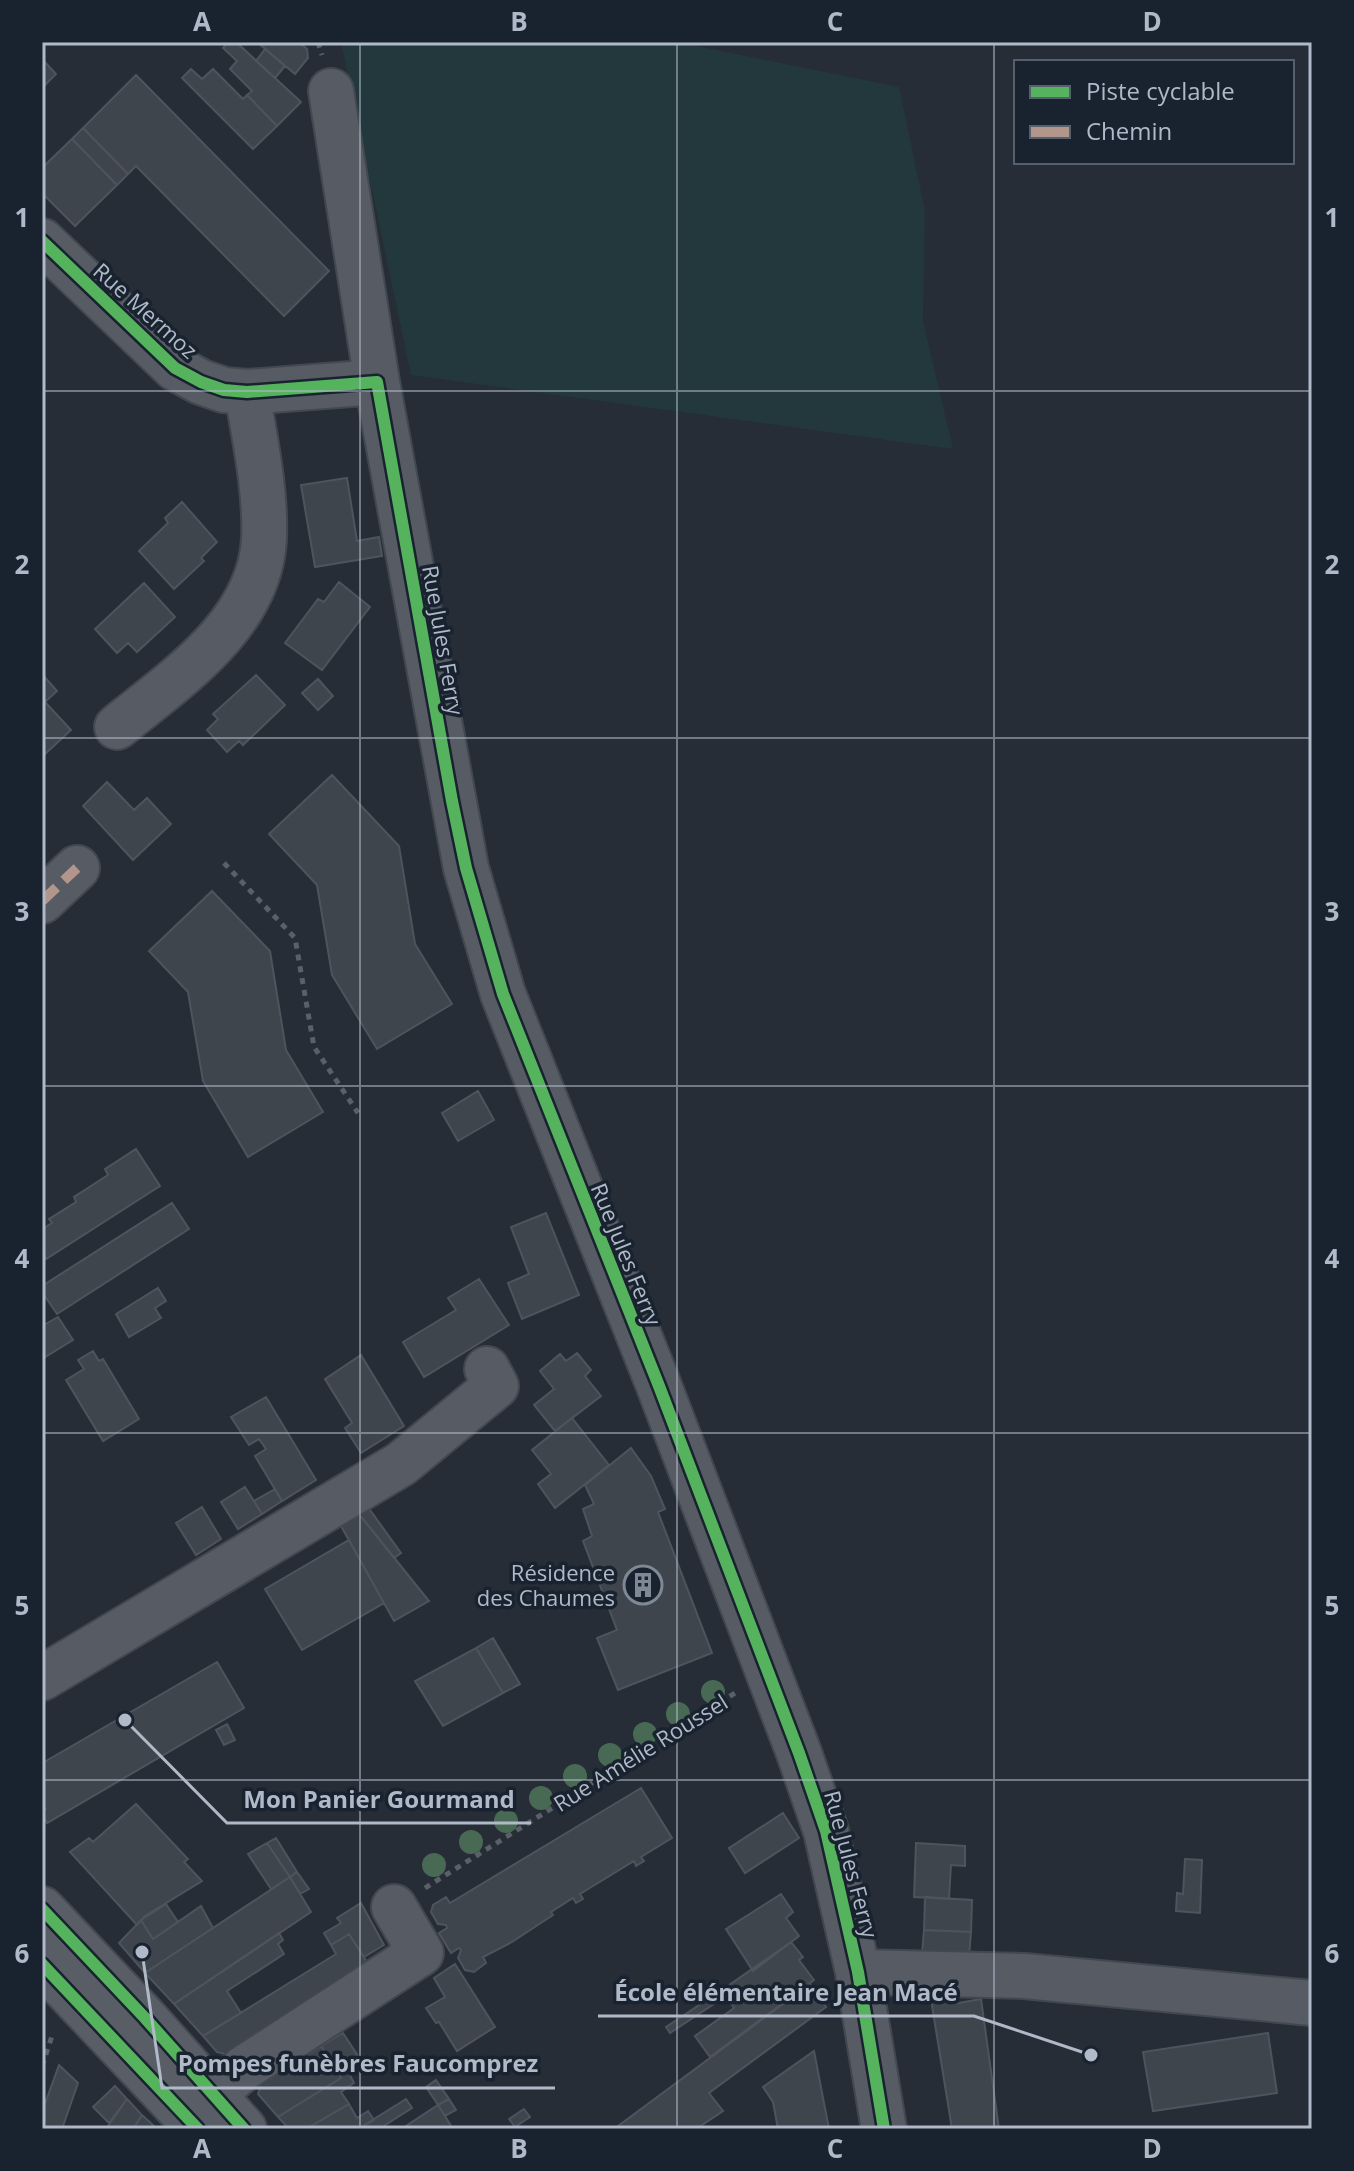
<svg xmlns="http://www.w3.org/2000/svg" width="1354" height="2171" font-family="'Open Sans',sans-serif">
  <rect width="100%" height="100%" fill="#262d36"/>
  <path fill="#23383c" d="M341 42H677L899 87 925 211 923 321 953 449 411 375Z"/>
  <path fill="#3f454c" stroke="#4e545e" stroke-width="2" d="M228 42H236L301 102 277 126 247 95 252 91 230 69 237 61 223 48Z
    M257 42H299L307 49 308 58 295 74Z
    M265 49 285 66 275 78 256 61Z
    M42 59 56 74 42 88Z
    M191 69 202 79 213 69 243 99 247 95 277 126 253 149 182 78Z
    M136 75 329 271 284 316 136 166 128 174 83 128Z
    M83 128 128 174 117 185 72 139Z
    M72 139 117 185 75 226 42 193V168Z
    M347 478 357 541 379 537 382 556 315 567 301 485Z
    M182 502 217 542 201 558 204 561 174 589 139 551 168 523 165 518Z
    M339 582 370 607 322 670 285 643 318 599 324 602Z
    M144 583 175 617 137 652 128 643 117 653 95 629Z
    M42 674 57 691 45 702 71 730 45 754 42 751Z
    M256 675 285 705 243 745 239 741 227 752 207 730 218 719 213 714Z
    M318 679 333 696 318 710 302 693Z
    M332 775 399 846 415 944 452 1004 377 1049 332 975 317 885 269 834Z
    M107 782 134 810 147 798 171 824 133 860 83 806Z
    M212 891 270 951 286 1050 323 1112 248 1157 203 1081 188 992 149 951Z
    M478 1091 494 1120 458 1141 442 1113Z
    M136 1149 160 1186 46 1259 42 1252V1229L52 1223 49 1219 76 1202 74 1197 108 1175 105 1169Z
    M172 1203 189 1229 57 1314 42 1292V1286Z
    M546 1213 579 1295 522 1319 508 1283 529 1274 511 1227Z
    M479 1279 509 1325 424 1377 403 1342 456 1310 448 1298Z
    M158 1288 166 1301 155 1308 161 1318 129 1337 116 1314Z
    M58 1317 73 1340 42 1359V1326Z
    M93 1351 99 1361 103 1359 139 1419 103 1441 66 1380 84 1369 78 1360Z
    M577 1353 591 1370 585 1376 601 1396 555 1431 534 1405 554 1389 540 1371 560 1354 566 1361Z
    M361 1355 404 1426 361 1453 345 1428 352 1423 325 1379Z
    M266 1397 316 1480 282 1501 255 1456 266 1449 259 1439 249 1445 231 1417Z
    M572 1418 609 1465 555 1508 538 1484 551 1474 532 1450Z
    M631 1448 651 1476 665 1509 658 1512 712 1653 618 1690 597 1638 617 1630 583 1541 592 1536 583 1509 594 1504 585 1485Z
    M245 1487 262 1514 238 1529 221 1502Z
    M275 1489 282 1501 262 1514 254 1501Z
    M365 1503 401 1553 394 1558 355 1509Z
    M202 1507 221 1539 196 1555 176 1523Z
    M359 1514 429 1601 394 1621 341 1526Z
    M349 1540 384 1603 302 1650 265 1589Z
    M493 1638 520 1684 503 1693 476 1648Z
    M476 1648 503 1693 443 1726 415 1681Z
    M217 1662 244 1708 47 1823 42 1814 46 1809 42 1803V1765L46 1761Z
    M227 1724 235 1740 224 1745 216 1730Z
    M641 1788 672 1838 641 1857 644 1861 636 1866 634 1861 580 1894 583 1899 576 1903 573 1898 551 1912 553 1915 512 1942 483 1957 486 1963 474 1972 465 1970 458 1958 461 1950 459 1948 451 1953 439 1933 447 1928 446 1925 438 1924 431 1912 433 1905 446 1897 450 1903Z
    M136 1804 188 1859 184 1862 202 1881 145 1916 137 1925 70 1852 89 1838 93 1842Z
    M783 1813 799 1838 745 1873 729 1848Z
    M276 1838 297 1872 290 1877 267 1843Z
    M267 1843 290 1877 271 1889 248 1854Z
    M916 1843 965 1846V1866L951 1865 949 1899 914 1897Z
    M1185 1859 1202 1860 1200 1913 1176 1911 1177 1893 1183 1894Z
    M297 1872 309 1889 300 1894 290 1877Z
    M290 1877 311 1912 174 2004 145 1973Z
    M781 1894 793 1912 786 1918 799 1936 753 1971 726 1929Z
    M925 1897 972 1900 971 1932 924 1930Z
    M361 1903 384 1945 364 1957 349 1934 331 1945 324 1933 341 1923 337 1918Z
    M166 1904 178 1922 153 1939 141 1920Z
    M201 1906 213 1928 145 1973 119 1943 141 1920 153 1939Z
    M924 1930 971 1932 969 1957 922 1954Z
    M279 1933 283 1940 278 1944 284 1954 227 1991 241 2013 203 2036 174 2004Z
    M349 1934 370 1967 230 2055 217 2052 203 2036 336 1954 331 1945Z
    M791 1942 803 1957 799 1960 814 1980 710 2057 695 2036 734 2008 722 1990Z
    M455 1964 495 2027 457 2051 439 2022 436 2023 426 2008 445 1997 434 1978Z
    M928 1981 949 1983 953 2004 981 1999 999 2129H952Z
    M810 1984 826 2007 709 2093 723 2111 696 2129H614Z
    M722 1990 726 1996 670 2033 666 2027Z
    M343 2033 364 2065 349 2073 354 2083 341 2092 349 2104 306 2129H289L278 2117 341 2078 321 2046Z
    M1268 2033 1277 2093 1153 2111 1143 2052Z
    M321 2046 341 2078 278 2117 258 2094 261 2084Z
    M814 2051 829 2129H778L773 2102 763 2087Z
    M59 2065 78 2083 62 2129H42V2112Z
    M436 2080 449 2099 438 2105 426 2087Z
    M115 2086 127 2099 109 2123 93 2107Z
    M127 2099 142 2115 133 2129H106Z
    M406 2099 412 2108 379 2129H358Z
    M449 2099 456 2110 445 2116 438 2105Z
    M349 2104 357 2118 368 2111 374 2120 358 2129H306Z
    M438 2105 453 2129H407L406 2126Z
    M524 2109 530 2117 515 2127 509 2119Z
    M142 2115 154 2126 157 2129H133Z"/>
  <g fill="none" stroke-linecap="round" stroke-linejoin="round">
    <g stroke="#42484f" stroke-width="48">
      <path id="minor" d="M331 91 377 382 466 868 503 994 659 1386 799 1753 826 1831 858 1972 884 2129
        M42 241 175 368 201 382 224 390 247 392 377 382
        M117 727C176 679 260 624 264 539 266 491 255 440 247 392
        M42 901 77 868
        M42 1678 401 1464 496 1386 487 1369
        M858 1972 1024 1976 1312 2003
        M187 2117 244 2068 421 1953 394 1907"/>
    </g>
    <g stroke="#434952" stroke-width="48">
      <path id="major" d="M42 1909 145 2018 244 2129
        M42 1964 198 2129"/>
    </g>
    <path stroke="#5a6067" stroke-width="5" stroke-dasharray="6 6" stroke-linecap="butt" d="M318 42 322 55
      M224 863 295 938 314 1047 358 1113
      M425 1888 735 1693
      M42 2066 53 2033"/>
    <use href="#minor" stroke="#565b64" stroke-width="44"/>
    <use href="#major" stroke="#595e66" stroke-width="44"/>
    <path stroke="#b2968c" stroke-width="10" stroke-dasharray="20 10" stroke-linecap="butt" d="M42 901 77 868"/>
    <g stroke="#192330" stroke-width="17">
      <path id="cycleway" d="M42 241 175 368 201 382 224 390 247 392 377 382 452 801 466 868 503 994 659 1386 799 1753 826 1831 858 1972 884 2129
        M42 1909 145 2018 244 2129
        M42 1964 198 2129"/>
    </g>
    <use href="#cycleway" stroke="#56b35d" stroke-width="12"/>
  </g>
  <g fill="#486a55">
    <circle cx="713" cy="1692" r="12"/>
    <circle cx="678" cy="1714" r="12"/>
    <circle cx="645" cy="1734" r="12"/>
    <circle cx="610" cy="1755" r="12"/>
    <circle cx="575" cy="1776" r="12"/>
    <circle cx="541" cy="1798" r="12"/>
    <circle cx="506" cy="1821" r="12"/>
    <circle cx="471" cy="1842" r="12"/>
    <circle cx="434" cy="1865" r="12"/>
  </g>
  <path fill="none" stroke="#afb9c8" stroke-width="2" stroke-opacity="0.55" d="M360 42V2129M677 42V2129M994 42V2129M42 391H1312M42 738H1312M42 1086H1312M42 1433H1312M42 1780H1312"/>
  <defs>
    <g id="building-ring" transform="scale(2)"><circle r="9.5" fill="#192330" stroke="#7f8895" stroke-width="1.5"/><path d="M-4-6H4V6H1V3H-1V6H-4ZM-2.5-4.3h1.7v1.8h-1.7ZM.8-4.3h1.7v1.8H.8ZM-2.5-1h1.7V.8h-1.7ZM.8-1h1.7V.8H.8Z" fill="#7f8895"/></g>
  </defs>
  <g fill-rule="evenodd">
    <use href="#building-ring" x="643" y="1585"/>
  </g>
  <g text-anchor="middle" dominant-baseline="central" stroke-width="7" stroke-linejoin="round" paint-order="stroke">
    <g font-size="22" fill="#afb9c8" stroke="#192330">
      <text transform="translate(146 310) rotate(42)">Rue Mermoz</text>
      <text transform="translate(444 640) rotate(80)">Rue Jules Ferry</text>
      <text transform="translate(627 1254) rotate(68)">Rue Jules Ferry</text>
      <text transform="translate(640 1752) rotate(-32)">Rue Amélie Roussel</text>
      <text transform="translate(852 1864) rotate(75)">Rue Jules Ferry</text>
    </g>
    <g font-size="22" fill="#afb9c8" stroke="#192330" text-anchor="end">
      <text x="615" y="1572">Résidence<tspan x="615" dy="25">des Chaumes</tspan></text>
    </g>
  </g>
  <path fill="none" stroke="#afb9c8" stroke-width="3" d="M125 1720L227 1823H531M1091 2055L974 2016H598M142 1952L162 2088H555"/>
  <g fill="#afb9c8" stroke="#192330" stroke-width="3">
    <circle cx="125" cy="1720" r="8"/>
    <circle cx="1091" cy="2055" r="8"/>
    <circle cx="142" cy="1952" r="8"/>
  </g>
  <g font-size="24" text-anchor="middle" font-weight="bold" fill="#afb9c8" stroke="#192330" stroke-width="7" stroke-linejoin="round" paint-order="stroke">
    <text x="379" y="1808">Mon Panier Gourmand</text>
    <text x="786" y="2001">École élémentaire Jean Macé</text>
    <text x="358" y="2072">Pompes funèbres Faucomprez</text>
  </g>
  <rect width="1354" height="2171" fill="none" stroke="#192330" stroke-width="88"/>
  <rect x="1014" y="60" width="280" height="104" fill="#192330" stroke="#555f6d" stroke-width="2"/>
  <rect x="1030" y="86" width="40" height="12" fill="#56b35d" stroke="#555f6d" stroke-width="2"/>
  <text x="1086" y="100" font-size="24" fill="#afb9c8">Piste cyclable</text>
  <rect x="1030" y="126" width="40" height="12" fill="#b2968c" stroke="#555f6d" stroke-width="2"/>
  <text x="1086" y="140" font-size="24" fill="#afb9c8">Chemin</text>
  <rect x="44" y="44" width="1266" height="2083" fill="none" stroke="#afb9c8" stroke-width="3"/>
  <g font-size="26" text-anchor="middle" font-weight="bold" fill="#afb9c8">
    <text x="202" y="31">A</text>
    <text x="519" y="31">B</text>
    <text x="835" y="31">C</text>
    <text x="1152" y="31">D</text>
    <text x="22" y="227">1</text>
    <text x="1332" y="227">1</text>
    <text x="22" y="574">2</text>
    <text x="1332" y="574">2</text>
    <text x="22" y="921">3</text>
    <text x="1332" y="921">3</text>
    <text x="22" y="1268">4</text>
    <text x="1332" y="1268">4</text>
    <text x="22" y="1615">5</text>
    <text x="1332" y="1615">5</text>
    <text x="22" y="1963">6</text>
    <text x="1332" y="1963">6</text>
    <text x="202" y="2158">A</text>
    <text x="519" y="2158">B</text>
    <text x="835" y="2158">C</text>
    <text x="1152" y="2158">D</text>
  </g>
</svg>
